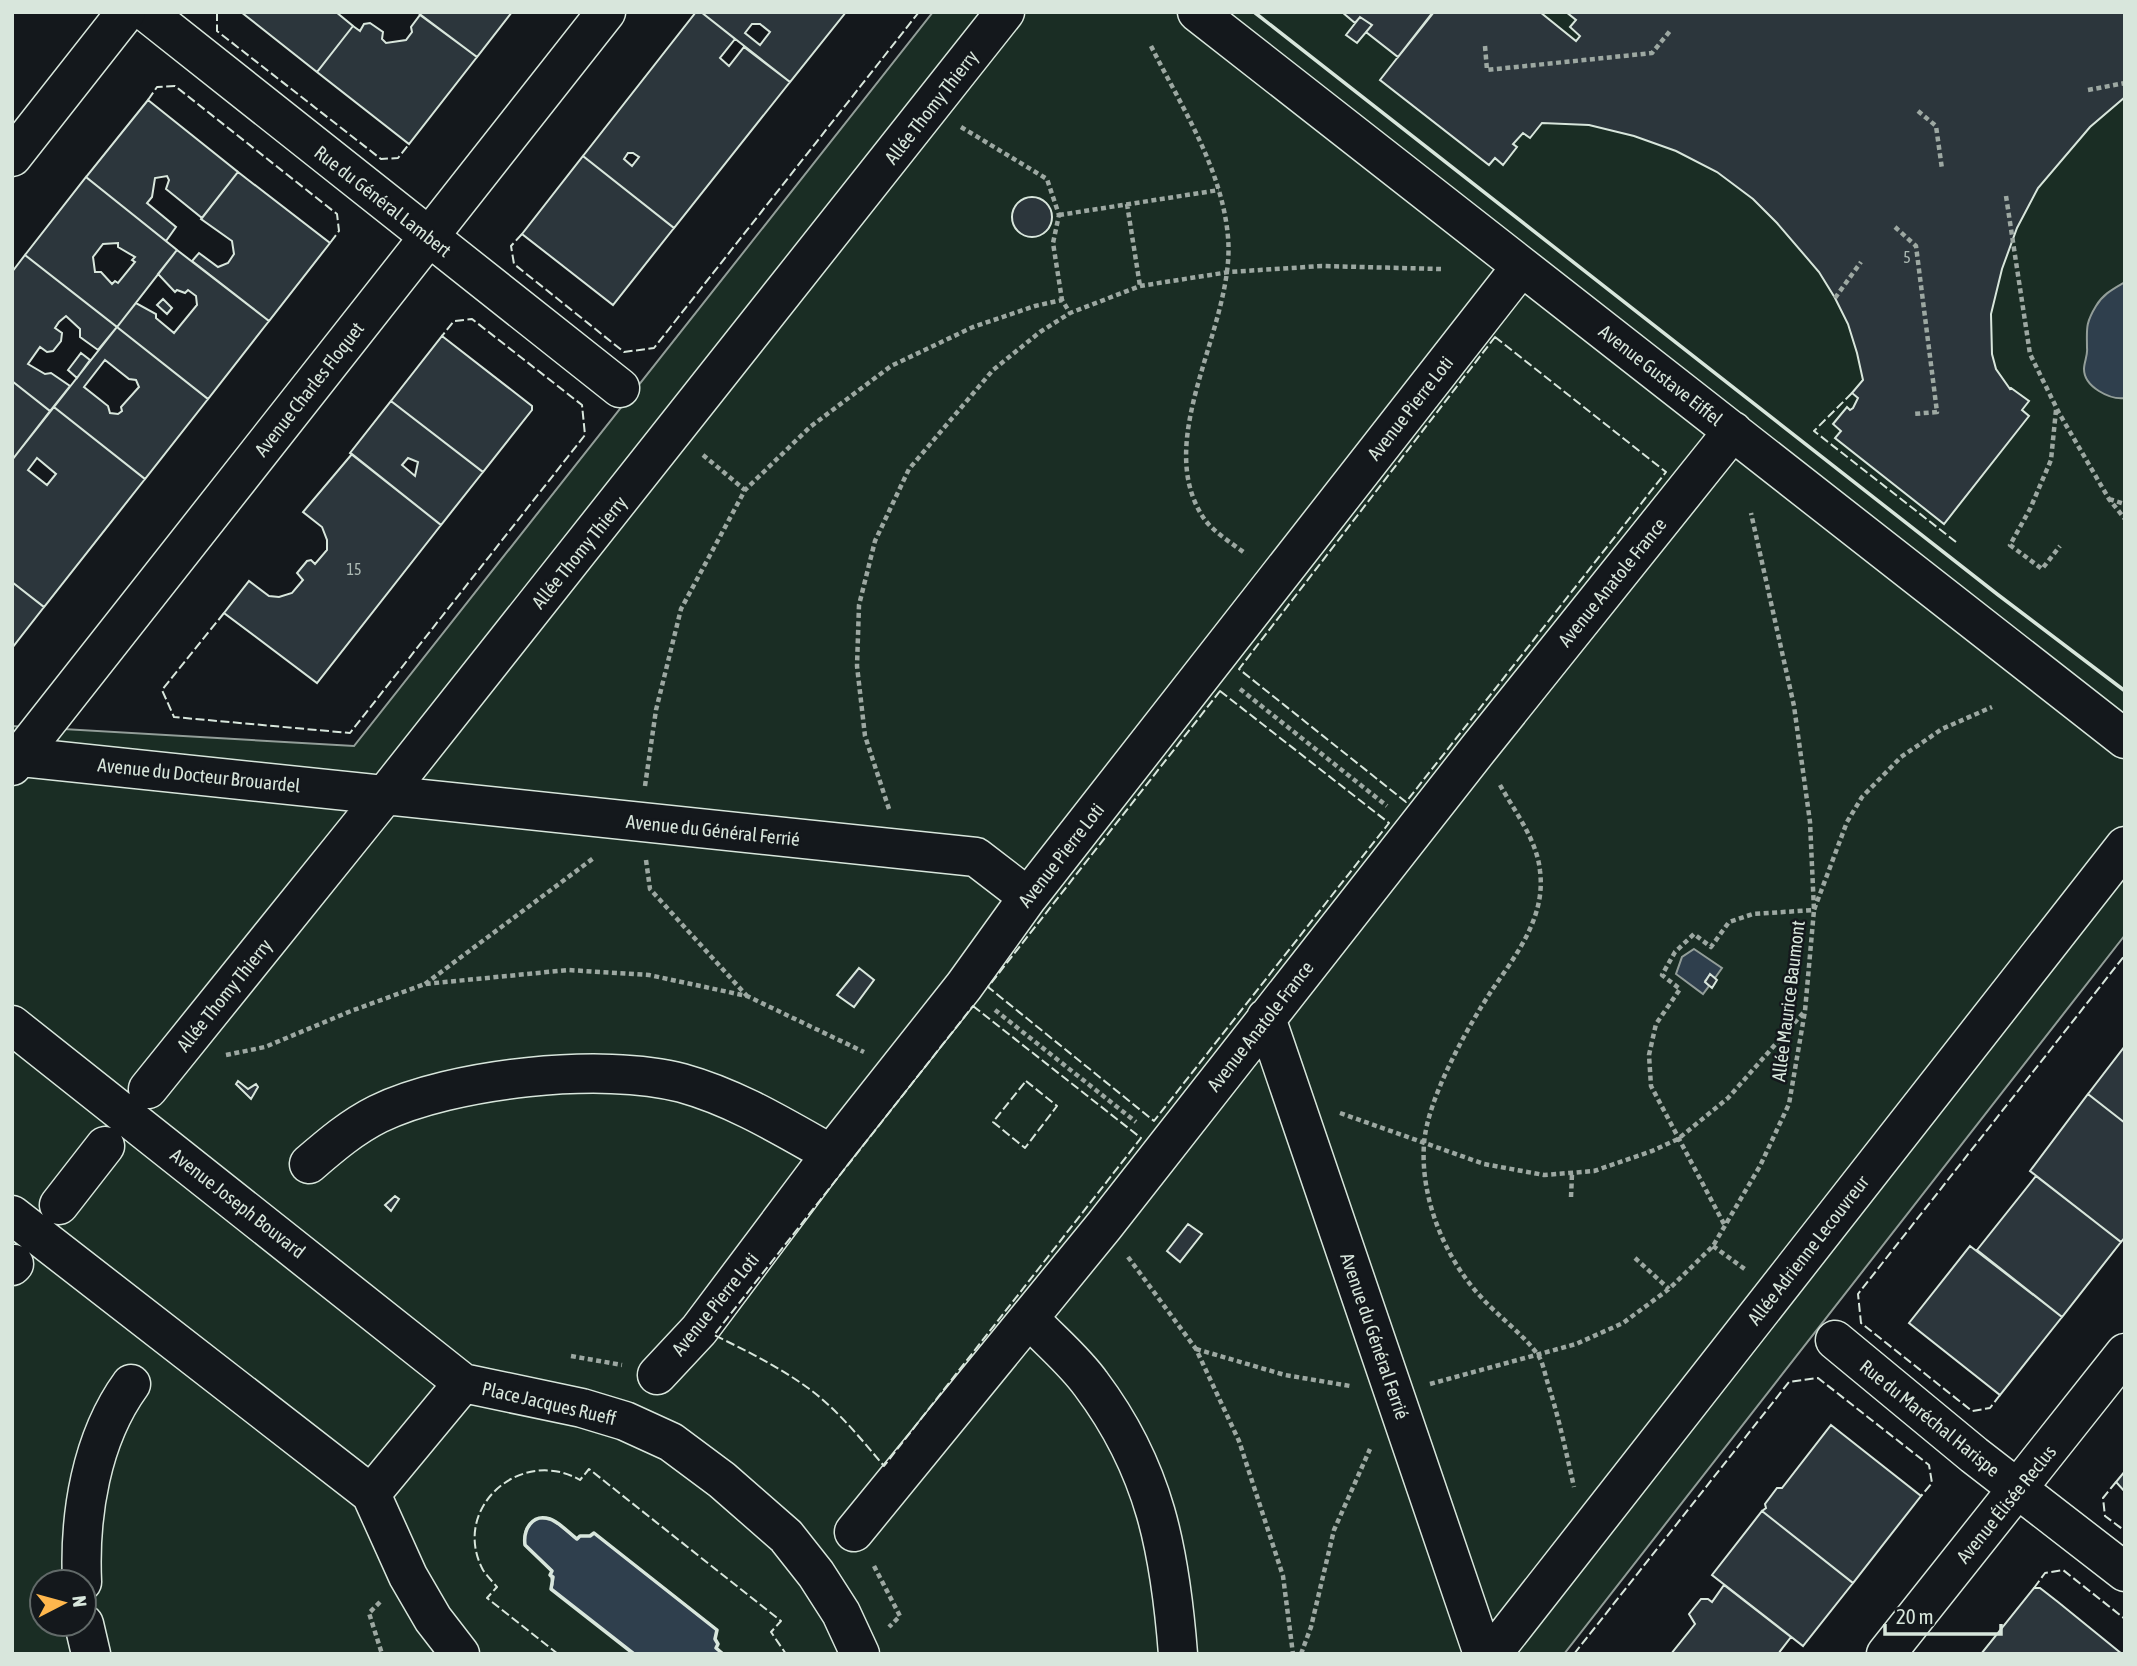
<svg xmlns="http://www.w3.org/2000/svg" width="2137" height="1666" font-family="'Asap Condensed',sans-serif">
  <rect width="100%" height="100%" fill="#14181c"/>
  <path fill="#1a2d24" stroke="#939e99" stroke-width="2" fill-rule="evenodd" d="M933 12H2125V935L1564 1654H12V726L354 746ZM42 1582H84V1624H42Z"/>
  <path fill="#2f3f4d" stroke="#939e99" stroke-width="2" d="M2125 282V398C2110 400 2084 387 2084 369 2084 362 2088 355 2087 348 2087 329 2085 324 2096 306 2103 294 2113 289 2125 282Z
    M1694 949 1722 968 1715 978 1710 975 1705 981 1709 986 1703 994 1676 974 1682 957Z
    M539 1518 553 1520 576 1539 580 1536H590L594 1533 717 1630 715 1639 718 1644 716 1648 723 1654H634L551 1589 553 1584 550 1575 552 1571 525 1545C523 1531 526 1524 539 1518Z"/>
  <path fill="#2c363c" stroke="#d8e6dc" stroke-width="2" fill-rule="evenodd" d="M241 12H336L353 26 317 72Z
    M417 12H512L477 57Z
    M696 12H701L735 39 720 58 729 66 744 47 790 82 674 228 583 156ZM628 153H633L639 157 632 166 624 159Z
    M701 12H846L790 82ZM752 24H760L770 32 760 45 745 33Z
    M1342 12H1434L1398 57 1366 32 1372 25 1360 17 1355 23Z
    M1433 12H2125V97L2090 127 2038 188 2017 228 2002 269 1991 314 1992 354 1996 369 2010 389 2011 388 2029 401 2022 410 2029 416 1944 524 1835 438 1841 431 1833 424 1847 407 1850 410 1853 408 1858 398 1852 393 1863 380 1857 353 1848 324 1835 298 1819 272 1777 223 1753 199 1717 172 1676 151 1634 136 1589 125 1542 123 1530 138 1523 133 1513 144 1517 147 1503 165 1495 158 1489 165 1380 80Z
    M1540 12H1566L1576 20 1570 27 1580 36 1576 41Z
    M420 15 477 57 409 144 317 72 353 26 360 31 364 24 370 23 383 32 382 39 386 43 406 40 412 32 411 27Z
    M1360 17 1372 25 1357 43 1346 35Z
    M148 100 238 172 202 218 166 189 169 180 167 176 155 178 152 197 147 203 176 227 166 241 86 177Z
    M583 156 674 228 613 305 522 234Z
    M238 172 330 243 269 321 192 261 199 253 218 267 228 263 234 254 232 241 201 219Z
    M86 177 177 250 117 327 25 255ZM118 243V247L135 257 132 260 135 262 118 283 115 281 112 284 101 272H95L93 257 103 244Z
    M1012 217a20 20 0 1 1 40 0a20 20 0 1 1-40 0Z
    M177 250 269 321 208 399 117 327 136 303 156 314V318L174 333 197 305 196 296 188 290 185 293 177 290 175 292 158 274Z
    M25 255 117 327 98 350 80 337V329L66 316 59 322 55 328 62 333 61 341 53 351 47 352 40 347 28 364 45 374 51 373 70 386 50 411 12 381V272Z
    M163 299 172 308 167 314 157 305Z
    M117 327 208 399 145 479 54 407ZM105 360 129 379 136 380 139 387 121 407 122 411 118 414 110 413 108 406 84 387Z
    M442 336 532 406V410L483 472 391 401Z
    M81 353 90 360 77 378 68 370Z
    M12 381 50 411 12 460Z
    M391 401 483 472 441 525 350 453ZM408 458 418 462 415 476 402 465Z
    M54 407 145 479 44 607 12 582V460ZM37 458 56 474 47 485 28 470Z
    M352 454 441 525 317 683 224 613 249 581 269 596 279 597 292 593 303 580 297 573 307 561 311 560 315 564 327 550V540L322 527 303 512Z
    M12 582 44 607 12 648Z
    M859 968 874 980 854 1007 837 995Z
    M1710 974 1717 980 1712 988 1705 982Z
    M2125 1046V1123L2088 1094Z
    M238 1081 248 1089 256 1084 258 1087 251 1099 236 1084Z
    M2088 1094 2125 1123V1237L2121 1242 2030 1171Z
    M2036 1176 2121 1242 2062 1317 1977 1250Z
    M395 1196 399 1199 391 1211 385 1205Z
    M1188 1224 1202 1234 1180 1262 1167 1251Z
    M1970 1246 2062 1317 2000 1395 1909 1323Z
    M1831 1425 1921 1496 1853 1583 1762 1511 1766 1508 1765 1504 1777 1488H1782Z
    M2125 1471V1492L2116 1482Z
    M1762 1511 1853 1583 1803 1646 1712 1575Z
    M1724 1585 1791 1637 1778 1654H1671L1695 1624 1689 1614 1701 1599H1708L1712 1602Z
    M2034 1588H2040L2058 1602 2122 1654H1981Z"/>
  <g fill="none" stroke-linecap="round" stroke-linejoin="round">
    <g stroke="#d8e6dc" stroke-width="41">
      <path id="minor" d="M146 12 620 388
        M1197 12 2125 739
        M12 756 976 857 1028 897
        M12 766 606 12
        M1266 1018 1483 1654
        M12 1025 463 1383 582 1408 625 1421 671 1442 722 1480 786 1536 816 1574 841 1613 860 1654
        M148 1089 385 795 1005 12
        M309 1164C331 1145 352 1127 378 1114 452 1078 603 1062 682 1083 736 1098 783 1127 831 1154
        M59 1205 105 1146
        M12 1215 371 1494 408 1576 433 1619 460 1654
        M12 1266 14 1264
        M1029 1318C1049 1340 1074 1360 1091 1384 1155 1469 1170 1551 1178 1654
        M1835 1340 1974 1455 2125 1572
        M657 1375 699 1330 831 1154 964 986 1028 897 1521 267
        M371 1494 463 1383
        M854 1532 1104 1226 1479 748 1733 431
        M82 1582C79 1515 91 1439 131 1384
        M84 1624 91 1654
        M1492 1654 2125 846
        M1886 1654 2125 1353"/>
    </g>
    <g stroke="#d8e6dc" stroke-width="41">
      <path id="major" d="M12 157 126 12"/>
    </g>
    <path stroke="#9da8a2" stroke-width="4.5" stroke-dasharray="5 3.5" stroke-linecap="butt" d="M1151 46C1181 106 1222 168 1228 237 1236 326 1149 440 1205 520 1215 533 1233 544 1246 554
      M1485 46 1487 70 1652 53 1670 31
      M2088 90 2125 83
      M1918 111 1936 126 1942 169
      M961 127 1047 179 1059 215 1053 243 1062 300
      M2006 196 2030 354 2059 413 2109 499 2125 519
      M1127 204 1140 286
      M1059 215 1219 190
      M1895 227 1916 246 1937 412 1913 414
      M1835 298 1861 262
      M2056 410 2051 460 2030 509 2010 545 2042 569 2060 546
      M703 455 745 490
      M2109 499 2125 504
      M1240 689 1387 806
      M1500 785C1515 812 1537 840 1540 871 1546 917 1516 955 1492 990 1467 1028 1427 1099 1424 1144 1420 1198 1445 1259 1482 1298 1499 1317 1524 1335 1538 1355 1543 1362 1545 1375 1548 1384 1559 1418 1566 1452 1574 1487
      M645 786 656 710 681 609 745 490 810 427 891 366 973 327 1035 306 1062 300 1070 313 1140 286 1229 272 1322 266 1441 269
      M889 809 865 736 857 666 859 605 875 541 909 469 993 370 1040 332 1070 313
      M646 860 650 889 747 996
      M425 984 595 857
      M995 1010 1136 1122
      M226 1055 265 1047 351 1011 425 984 568 970 649 975 747 996 864 1052
      M1340 1113 1484 1164 1544 1175 1594 1171 1652 1151 1678 1139 1728 1098 1804 1012
      M1571 1197 1572 1174
      M1724 1224 1651 1086 1649 1055 1656 1024 1680 989 1662 975 1675 952 1694 934 1711 947 1729 922 1753 914 1814 910 1847 822 1862 797 1901 757 1942 729 1992 707
      M1713 1246 1746 1270
      M1128 1257 1196 1349 1239 1441 1283 1576 1293 1654
      M1635 1258 1669 1289
      M1196 1349 1285 1375 1350 1386
      M571 1356 622 1365
      M1430 1384 1576 1344 1623 1323 1669 1289 1713 1246 1760 1166 1789 1104 1805 1011 1814 910 1810 822 1794 706 1751 513
      M874 1566 900 1616 889 1627
      M380 1602 369 1613 382 1654
      M1301 1654 1311 1627 1334 1530 1370 1449"/>
    <use href="#minor" stroke="#14181c" stroke-width="38"/>
    <use href="#major" stroke="#14181c" stroke-width="38"/>
    <path stroke="#d8e6dc" stroke-width="2" stroke-dasharray="9 3.5" stroke-linecap="butt" d="M217 12V31L381 159 398 158 409 144
      M148 100 157 87 175 86 337 214 339 231 330 243
      M522 234 511 246 514 264 624 352 654 348 919 12
      M1495 337 1666 472 1406 802 1239 669Z
      M1852 393 1814 431 1956 542
      M224 613 162 690 174 717 350 733 585 435 582 405 472 319 454 321 442 336
      M1220 691 1389 823 1154 1121 988 987Z
      M973 1006 1141 1138 884 1466C861 1439 837 1409 808 1388 779 1367 747 1351 714 1335Z
      M1026 1081 1057 1106 1025 1148 993 1122Z
      M2000 1395 1990 1408 1972 1411 1861 1323 1858 1294 2125 955
      M2116 1482 2103 1498 2105 1516 2125 1531
      M2034 1588 2045 1573 2063 1570 2125 1619
      M558 1654 487 1598 497 1587C492 1581 487 1576 483 1570 450 1508 521 1446 580 1480L589 1469 781 1621 771 1632 786 1654
      M634 1654 551 1589 553 1577 550 1575 552 1571 525 1545C523 1530 532 1513 550 1519 559 1522 569 1533 577 1539L580 1536H590L594 1533 717 1630 715 1639 718 1644 716 1648 723 1654
      M1574 1654 1789 1382 1818 1378 1929 1465 1932 1483 1921 1496"/>
    <path stroke="#d8e6dc" stroke-width="3.5" d="M1254 12 1997 594 2125 691
      M634 1654 551 1589 553 1577 550 1575 552 1571 525 1545C523 1530 532 1513 550 1519 559 1522 569 1533 577 1539L580 1536H590L594 1533 717 1630 715 1639 718 1644 716 1648 723 1654"/>
  </g>
  <g text-anchor="middle" dominant-baseline="central" stroke-width="5" stroke-linejoin="round" paint-order="stroke">
    <g font-size="16" fill="#adbab4">
      <text x="1907" y="257">5</text>
      <text x="354" y="569">15</text>
    </g>
    <g font-size="19" fill="#d8e6dc" stroke="#14181c">
      <text transform="translate(931 107) rotate(-52)">Allée Thomy Thierry</text>
      <text transform="translate(383 201) rotate(38)">Rue du Général Lambert</text>
      <text transform="translate(1661 375) rotate(38)">Avenue Gustave Eiffel</text>
      <text transform="translate(309 389) rotate(-52)">Avenue Charles Floquet</text>
      <text transform="translate(1410 408) rotate(-52)">Avenue Pierre Loti</text>
      <text transform="translate(579 552) rotate(-51)">Allée Thomy Thierry</text>
      <text transform="translate(1612 582) rotate(-51)">Avenue Anatole France</text>
      <text transform="translate(199 775) rotate(6)">Avenue du Docteur Brouardel</text>
      <text transform="translate(713 830) rotate(6)">Avenue du Général Ferrié</text>
      <text transform="translate(1061 855) rotate(-52)">Avenue Pierre Loti</text>
      <text transform="translate(224 995) rotate(-51)">Allée Thomy Thierry</text>
      <text transform="translate(1788 1001) rotate(-83)">Allée Maurice Baumont</text>
      <text transform="translate(1260 1026) rotate(-52)">Avenue Anatole France</text>
      <text transform="translate(238 1203) rotate(38)">Avenue Joseph Bouvard</text>
      <text transform="translate(1808 1250) rotate(-52)">Allée Adrienne Lecouvreur</text>
      <text transform="translate(715 1304) rotate(-51)">Avenue Pierre Loti</text>
      <text transform="translate(1375 1336) rotate(71)">Avenue du Général Ferrié</text>
      <text transform="translate(549 1403) rotate(13)">Place Jacques Rueff</text>
      <text transform="translate(1930 1418) rotate(39)">Rue du Maréchal Harispe</text>
      <text transform="translate(2006 1504) rotate(-51)">Avenue Élisée Reclus</text>
    </g>
  </g>
  <rect width="2137" height="1666" fill="none" stroke="#d8e6dc" stroke-width="28"/>
  <g transform="translate(63 1603) rotate(84)"><circle r="33" fill="#14181c" stroke="#626a69" stroke-width="2"/>
  <path d="M0-5L12 26L0 18L-12 26Z" fill="#ffb74d"/>
  <text y="-10" font-size="19" font-weight="bold" text-anchor="middle" fill="#d8e6dc">N</text>
  </g>
  <path d="M1885 1624v10h116v-10" fill="none" stroke="#d8e6dc" stroke-width="3.5"/>
  <text x="1896" y="1624" font-size="21" fill="#d8e6dc" stroke="#14181c" stroke-width="5" paint-order="stroke">20 m</text>
</svg>
